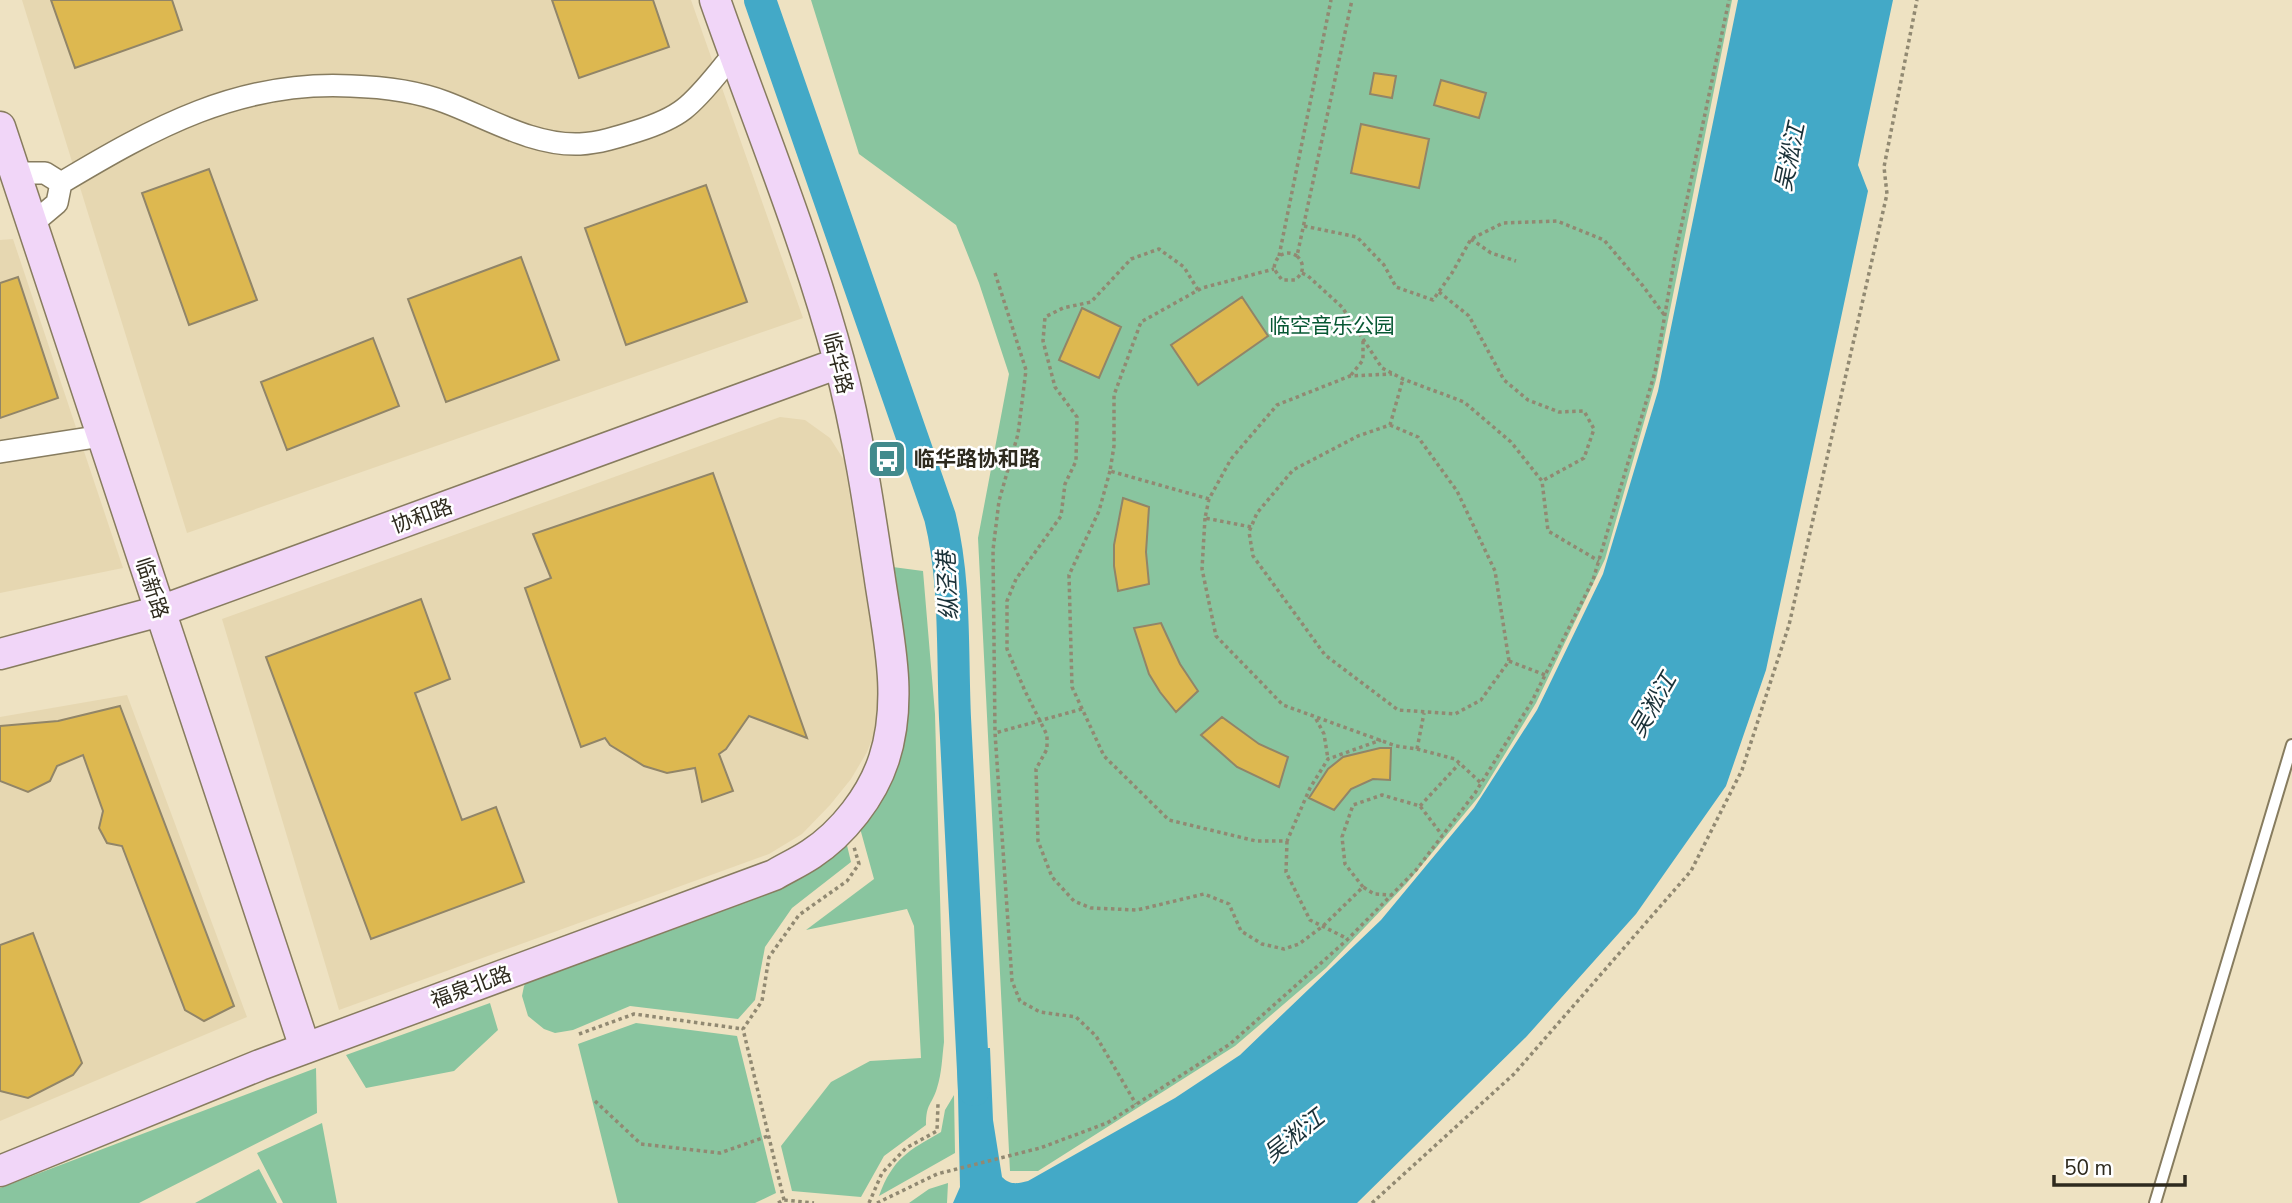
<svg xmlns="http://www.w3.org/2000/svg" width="2292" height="1203" font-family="'Nunito Sans','Noto Sans SC',sans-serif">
  <rect width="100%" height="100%" fill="#eee2c2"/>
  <path fill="#e6d7b1" d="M22 0H691L803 318 187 533Z
    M13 239 123 568 0 593V240Z
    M780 417 805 420 830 438 844 460 883 700 878 724 867 752 851 779 830 805 802 834 769 854 339 1010 222 619Z
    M127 695 247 1017 0 1121V717Z"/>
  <path fill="#89c59f" d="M811 0H1732L1656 380 1605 559 1536 703 1480 795 1407 883 1326 968 1235 1046 1038 1171H1010L978 538 1009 374 979 283 956 225 859 154Z
    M885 566 923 571 935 714 944 1042C942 1057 942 1073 937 1088 932 1105 926 1103 926 1125L884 1156 861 1197 792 1191 781 1146 831 1082 870 1061 921 1058 914 926 907 909 806 930 874 879 858 821 889 775Z
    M845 837 851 862 792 908 765 947 755 1000 738 1019 630 1006 573 1030 555 1033 544 1029 528 1016 522 996 524 986 531 976Z
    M490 1003 498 1030 454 1071 366 1088 346 1055Z
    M636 1023 737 1036 776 1193 755 1203H618L578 1044Z
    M316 1068 317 1113 139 1203H0V1188Z
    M954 1095 955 1153 879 1196C893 1158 908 1151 941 1132L945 1110Z
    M322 1123 337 1203H283L257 1153Z
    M259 1169 277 1203H195Z
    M948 1183 947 1203H909L929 1189Z"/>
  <path fill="#43a9c7" d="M1738 0H1893L1858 165 1868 191 1766 670 1726 786 1636 914 1527 1036 1357 1203H953L960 1187 957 1048H990L993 1120 1002 1177C1010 1185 1017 1184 1028 1181L1175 1098 1240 1055 1381 920 1474 808 1537 710 1603 574 1658 391Z"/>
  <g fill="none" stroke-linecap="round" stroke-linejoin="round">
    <path stroke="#43a9c7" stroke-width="32" d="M760 0 940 517C956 582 952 651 955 718 961 842 967 966 974 1090"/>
  </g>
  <path fill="#ddb850" stroke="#918568" stroke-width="2" d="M51 0H172L182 30 75 68Z
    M552 0H653L669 47 579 78Z
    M1374 73 1396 76 1392 98 1370 94Z
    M1441 80 1486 93 1479 118 1434 105Z
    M1361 124 1429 139 1419 188 1351 173Z
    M209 169 257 300 189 325 142 193Z
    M706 185 747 302 626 345 585 228Z
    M521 257 559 360 446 402 408 299Z
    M18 277 58 398 0 418V283Z
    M1242 297 1268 336 1198 385 1171 345Z
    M1082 308 1121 327 1099 378 1059 360Z
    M373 338 399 406 287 450 261 382Z
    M713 473 807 738 749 716 726 749 719 754 733 791 702 802 695 768 667 773 644 766 610 745 605 738 581 747 525 588 551 578 533 534Z
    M1123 498 1149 507 1146 552 1149 584 1118 591 1114 566V545Z
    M421 599 450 679 415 693 462 820 496 807 524 882 371 939 266 657Z
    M1161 623 1180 664 1198 691 1176 712 1160 692 1149 674 1134 628Z
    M120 706 234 1006 204 1021 185 1010 122 846 107 843 99 828 103 811 83 755 57 766 50 781 28 792 0 781V726L58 721Z
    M1222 717 1259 744 1288 757 1279 787 1237 767 1201 735Z
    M1380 748H1391L1390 780 1373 779 1351 789 1334 810 1309 798 1328 769 1343 757Z
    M33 933 82 1063 73 1075 28 1098 0 1091V945Z"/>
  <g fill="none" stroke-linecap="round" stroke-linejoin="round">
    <g stroke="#877c5f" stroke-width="14">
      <path id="lane" d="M2155 1203 2292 745"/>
    </g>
    <g stroke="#877c5f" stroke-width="24">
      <path id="street" d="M15 173H45L61 183 57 203 32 224
        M61 183C153 128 239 80 351 86 382 87 416 91 445 102 488 118 533 146 580 144 599 143 618 137 637 131 653 126 670 120 684 109 703 94 718 72 734 54
        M0 452 102 436"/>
    </g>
    <g stroke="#877c5f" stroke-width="33">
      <path id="secondary" d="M0 127 305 1048
        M0 654 160 611 839 363
        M0 1171 260 1065 774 875C786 868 799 862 811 854 843 833 872 796 884 759 903 700 889 640 880 580 869 507 858 433 839 361 806 238 757 120 715 0"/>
    </g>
    <path stroke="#918972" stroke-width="3.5" stroke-dasharray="3.5 3.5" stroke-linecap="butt" d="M1304 226 1357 237 1384 265 1396 287 1433 300 1452 273 1471 239 1503 223 1557 221 1604 240 1643 286 1665 316
      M1471 239 1491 253 1516 261
      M1279 256 1331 0
      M1297 256C1286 249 1275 255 1274 269L1282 280H1295C1304 273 1305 264 1297 256L1352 0
      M995 273 1026 370 1018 434 999 501 993 550 995 733
      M1302 273 1308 276 1342 307 1382 368 1403 379 1464 402 1511 442 1542 481 1548 531 1599 561
      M1198 290 1184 267 1159 249 1131 259 1091 302 1063 308 1045 317 1043 341 1055 387 1077 417 1076 461 1065 484 1061 516 1016 579 1007 601V649L1025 691 1047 735V749L1036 769 1038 841 1052 877 1074 901 1091 908 1137 910 1204 894 1229 904 1241 931 1262 944 1284 949 1299 944 1323 926 1363 887 1374 894 1391 895
      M1439 292 1469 316 1504 380 1528 400 1559 412 1584 411 1594 429 1584 458 1542 481
      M1351 375 1363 360V341
      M1390 425 1418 437 1457 491 1495 571 1509 661 1481 700 1455 714 1398 710 1325 655 1253 556 1249 532 1257 513 1293 470 1358 436 1390 425 1403 379
      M1110 471 1099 511 1069 575 1072 687 1104 756 1169 820 1256 841H1287L1310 788 1328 759 1381 740
      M1209 499 1110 471 1114 446V395L1141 322 1202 288 1274 269
      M1205 518 1202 569 1216 636 1283 705 1396 746 1417 749 1455 759 1481 783
      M1251 527 1205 518 1209 499 1231 459 1277 405 1350 376 1392 374
      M1509 661 1545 675
      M1082 709 995 733 1012 981 1020 1001 1040 1012 1076 1017 1096 1036 1136 1104
      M1316 719 1324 734 1328 759
      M1417 749 1424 713
      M1420 806 1459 764
      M1287 841 1286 872 1310 920 1348 939
      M1363 887 1345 864 1342 837 1353 805 1382 795 1420 806 1442 835
      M579 1034 634 1014 743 1029
      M595 1101 641 1144 720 1153 768 1136
      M784 1200 743 1029 762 1001 769 957 799 915 847 881 859 864 854 847
      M778 1203 784 1200 814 1203
      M869 1203 882 1173 906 1148 937 1131 938 1104
      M877 1203 937 1174 1040 1148 1107 1123 1230 1044 1348 939 1416 870 1475 793 1532 701 1593 580 1655 372 1675 256 1729 0
      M1372 1203 1514 1074 1691 871 1742 770 1789 625 1887 194 1884 167 1917 0"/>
    <use href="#lane" stroke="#fff" stroke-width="10"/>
    <use href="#street" stroke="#fff" stroke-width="21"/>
    <use href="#secondary" stroke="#f1d6f8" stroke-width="30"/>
  </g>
  <defs>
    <g id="bus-square" transform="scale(2.0125)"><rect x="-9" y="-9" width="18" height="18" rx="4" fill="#428a8c" stroke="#fff"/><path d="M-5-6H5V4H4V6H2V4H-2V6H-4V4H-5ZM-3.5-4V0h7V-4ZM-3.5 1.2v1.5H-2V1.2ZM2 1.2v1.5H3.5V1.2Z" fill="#fff"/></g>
  </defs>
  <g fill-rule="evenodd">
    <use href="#bus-square" x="887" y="459"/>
  </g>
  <g text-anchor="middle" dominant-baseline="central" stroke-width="5" stroke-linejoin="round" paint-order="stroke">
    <g font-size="21" fill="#075833" stroke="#fff">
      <text x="1332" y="326">临空音乐公园</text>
    </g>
    <g font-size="21" fill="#2e2a1e" stroke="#fff">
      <text transform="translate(838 363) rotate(76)">临华路</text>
      <text transform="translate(422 516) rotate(-20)">协和路</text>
      <text transform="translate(152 588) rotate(72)">临新路</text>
      <text transform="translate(471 987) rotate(-20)">福泉北路</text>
    </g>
    <g font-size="21" font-weight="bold" fill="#2e2a1e" stroke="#fff" text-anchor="start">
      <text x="914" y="459">临华路协和路</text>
    </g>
    <g font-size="23" font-style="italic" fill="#193037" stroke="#fff">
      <text transform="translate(1790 157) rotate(-78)">吴淞江</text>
      <text transform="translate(948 586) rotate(-93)">纵泾港</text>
      <text transform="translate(1653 705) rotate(-60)">吴淞江</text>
      <text transform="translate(1294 1136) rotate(-38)">吴淞江</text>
    </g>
  </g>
  <path d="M2054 1175v10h131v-10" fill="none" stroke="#2e2a1e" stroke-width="3.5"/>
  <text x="2064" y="1175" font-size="21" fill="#2e2a1e" stroke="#ffffff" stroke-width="5" paint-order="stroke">50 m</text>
</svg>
